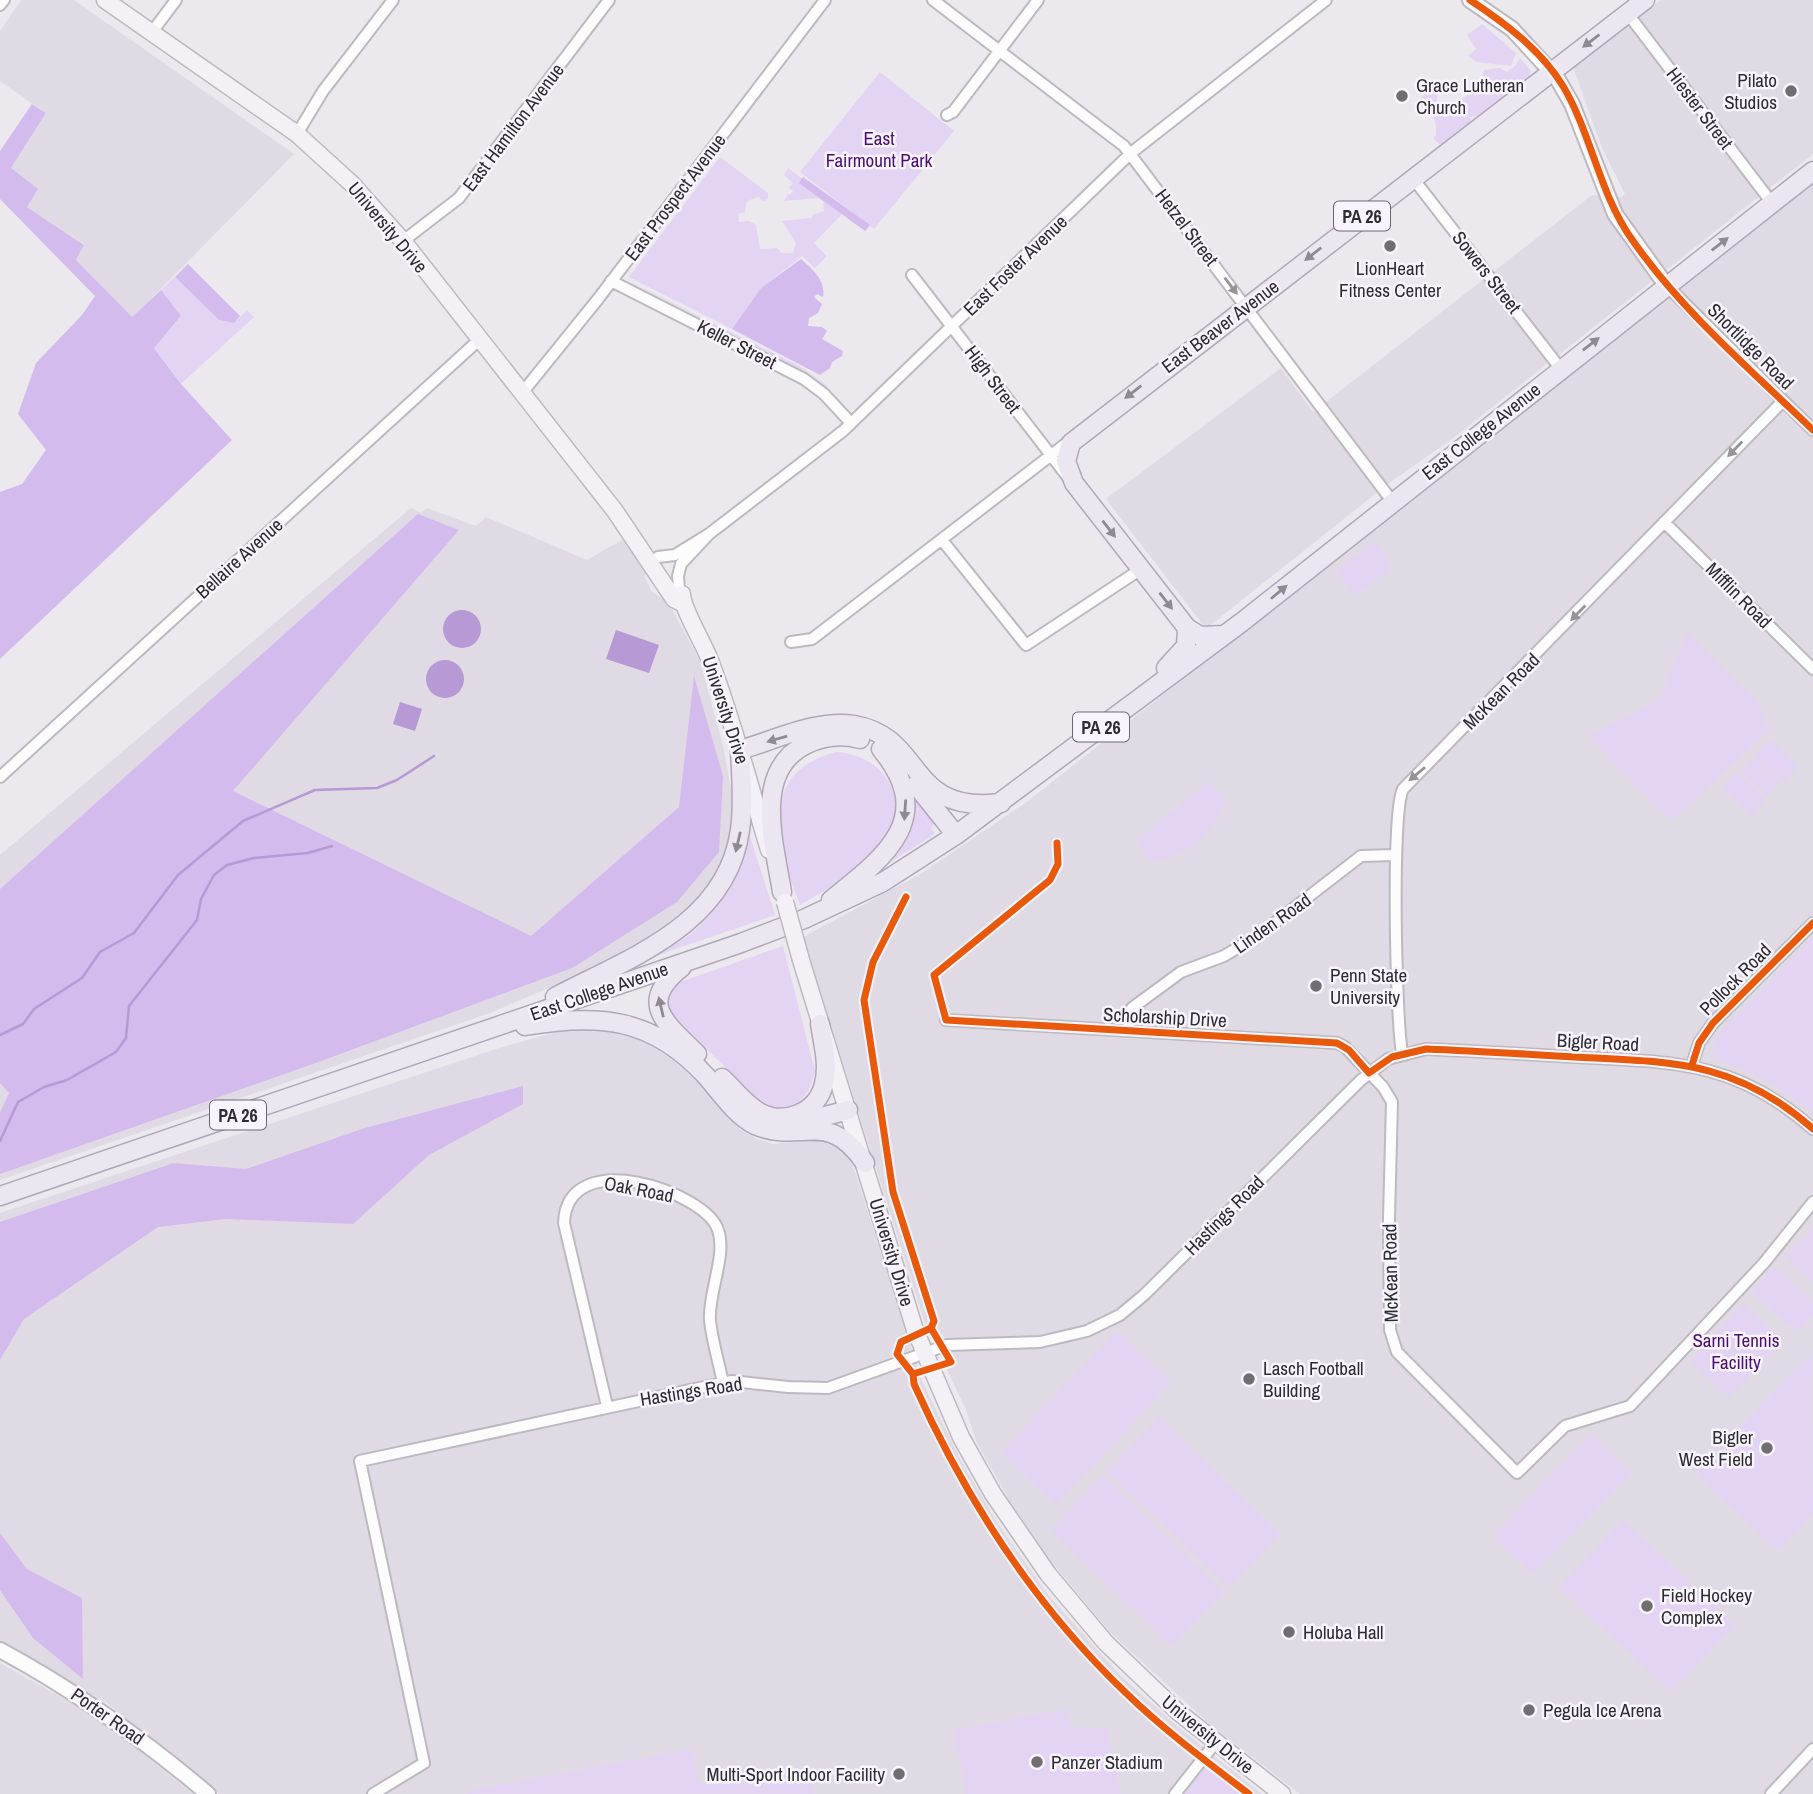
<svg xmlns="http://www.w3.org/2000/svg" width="1813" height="1794" font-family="'Archivo Narrow',sans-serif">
  <rect width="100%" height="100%" fill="#ebe8ee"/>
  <path fill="#e0dae5" d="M21 0H74L294 154 132 318 76 260 84 244 27 207 11 168 46 113 0 81V31Z
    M1661 0H1813V154L1452 439 1389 483 1208 627 1203 625 1106 499 1281 368 1313 412 1592 195 1622 197 1625 194 1602 148 1573 67Z
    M1813 182V1794H1300L1206 1721 1110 1632 1048 1558 1010 1502 977 1443 966 1410 925 1323 803 937 919 875 1028 801Z
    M411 508 421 513 427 508 476 526 486 517 587 560 625 538 648 573 644 576 652 592 668 602 700 661 723 746 733 798 732 837 706 895 651 940 596 968 490 1013 0 1180V855Z
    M605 1027 638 1036 665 1050 702 1084 740 1129 757 1139 773 1144 825 1138 850 1156 922 1381 959 1457 996 1521 1049 1596 1120 1675 1177 1726 1262 1794H219L108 1704 0 1642V1213L496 1049 556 1032Z
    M0 1663 77 1706 124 1738 193 1794H0Z"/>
  <path fill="#e3d4f4" d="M1482 24 1516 53 1511 66 1477 62 1468 56 1476 49 1467 35Z
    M1520 58 1531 71 1529 76 1477 116 1470 117 1471 121 1440 145 1433 138 1436 135C1437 116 1432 113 1419 102L1428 88 1437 93V103L1453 109 1457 102 1480 88 1484 70 1500 68 1507 72 1516 65Z
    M880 72 954 131 874 229 800 172Z
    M720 157 768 193V198L764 202 758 197 747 201 745 212 738 214 739 222 749 221 756 225 760 249 777 248 782 253H793L796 243 782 221 812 218V215L824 211 823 201 818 198 784 201 788 194 790 195 793 191 789 188 793 183 784 175 788 168 845 211 814 243 827 256 815 268 802 256 761 288 732 329 629 277Z
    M175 277 219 320 234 323 247 310 254 317 181 384 154 347 181 317 161 290Z
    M627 280 799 366 828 386 826 387 794 366Z
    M1374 542 1389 561V570L1355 596 1336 571Z
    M1687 633 1760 705 1768 731 1671 821 1589 736 1660 699Z
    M1770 739 1799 767 1784 782 1755 755Z
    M836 752C859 754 877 762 889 783 920 840 839 882 800 905 777 847 755 773 836 752Z
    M1755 757 1780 782 1767 796 1741 771Z
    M1737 772 1766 800 1751 815 1722 788Z
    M1209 782 1225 800C1215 834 1187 855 1153 862L1136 841Z
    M908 787 937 820 931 828 935 834 871 874 888 858Z
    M747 827 775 915 632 964C649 956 670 949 685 938 722 912 739 869 747 827Z
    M1813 937V1111L1764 1079 1719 1060 1712 1051 1718 1035Z
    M783 946 815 1071C811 1095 789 1123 763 1105 753 1098 744 1086 736 1078 716 1059 697 1039 678 1020 667 1007 662 996 677 983Z
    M1813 1229V1282L1786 1257Z
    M1774 1267 1813 1303V1315L1797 1332 1752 1291Z
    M1743 1304 1783 1341 1729 1398 1690 1361Z
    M1117 1331 1171 1382 1056 1504 1001 1453Z
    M1811 1353 1813 1513 1781 1547 1775 1548 1699 1477V1471Z
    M1159 1418 1280 1534 1229 1587 1108 1472Z
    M1591 1435 1631 1474 1533 1574 1493 1536Z
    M1103 1476 1224 1592 1172 1646 1051 1530Z
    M1623 1520 1735 1625 1671 1692 1559 1587Z
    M1068 1709 1071 1726 1107 1729 1121 1794H966L954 1730Z
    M692 1749 700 1786 809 1767 814 1794H466L478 1789Z
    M1207 1766 1244 1794H1184Z"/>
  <path fill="#d4bbed" d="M32 104 46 113 11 168 38 189 27 207 84 245 76 260 132 317 161 290 181 316 154 348 181 384 232 440 0 659V492L22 484 46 450 18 414 36 363 82 315 95 296 0 199V151Z
    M803 177 870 225 865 231 799 183Z
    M801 259C812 269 826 280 823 297L817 294 814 297 822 304 818 313 809 318 808 326 822 327 827 331 822 339 843 351 842 356 832 362 830 368 820 375 732 329 761 288Z
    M188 264 240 316 234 323 219 320 175 277Z
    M418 514 459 530 233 791 531 936 679 807 694 676 723 776 719 852 677 902 572 968 324 1060 0 1174V1113L9 1093 0 1083V889Z
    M523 1086V1104L429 1155 353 1224 226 1219 158 1227 24 1319 0 1360V1222L174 1163 246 1169 365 1128Z
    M0 1533 27 1569 82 1598 83 1679 33 1638 0 1590Z"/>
  <path fill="#b799d5" d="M443 629a19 19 0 1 1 38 0a19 19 0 1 1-38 0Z
    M616 630 659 645 649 673 606 659Z
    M426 679a19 19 0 1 1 38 0a19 19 0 1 1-38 0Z
    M400 702 422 709 415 731 393 724Z"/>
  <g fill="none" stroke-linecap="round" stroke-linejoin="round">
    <path stroke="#b799d5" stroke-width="2.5" d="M0 1035 23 1024 34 1009 82 978 100 952 134 933 178 875 243 821 315 790 377 788 397 780 434 756
      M0 1141 18 1102 44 1087 67 1080 116 1052 126 1038 129 1006 197 920 201 899 214 875 227 865 254 858 308 853 332 846"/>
    <g stroke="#bcbabe" stroke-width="14">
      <path id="minor" d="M933 0 1124 146 1392 501
        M0 5 4 0
        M1628 14 1772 203
        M152 32 176 0
        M947 115 953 112 1038 0
        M297 134 323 91 393 0
        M1412 177 1560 368
        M403 241 459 198 609 0
        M912 275 1067 476
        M611 281 804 379 824 394 851 423
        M1666 285 1813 430
        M522 393 598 299 825 0
        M1664 522 1813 669
        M942 540 1026 645 1141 569
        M658 557 675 555 709 534
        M679 590 678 576 681 564 709 534 843 431 1131 153 1326 0
        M791 642 812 639 1072 439
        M0 777 480 339
        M946 1020 1337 1043 1345 1047 1383 1087 1392 1102 1389 1218 1390 1330 1397 1352 1517 1473 1565 1426 1630 1406 1764 1263 1813 1202
        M1128 1031 1132 1008 1181 972 1224 956 1259 935 1361 856 1395 855
        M1402 1053C1396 1020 1391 812 1403 789L1783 401
        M1692 1065 1699 1043 1713 1023 1813 923
        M607 1406 564 1223C567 1144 706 1192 718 1230 727 1255 708 1293 710 1320 712 1341 719 1363 723 1383
        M373 1794 424 1763 360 1461 732 1381 788 1387 828 1388 947 1345 1040 1342 1087 1331 1120 1315 1144 1295 1361 1080 1388 1059 1426 1049C1475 1051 1525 1054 1575 1057 1671 1062 1736 1060 1813 1129
        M1175 1794 1216 1742
        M1771 1794 1813 1749"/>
    </g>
    <g stroke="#bcbabe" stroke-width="18">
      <path id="tertiary" d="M1470 0 1512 29 1557 78 1572 104 1615 214 1666 285
        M0 1650C76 1691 143 1739 208 1794"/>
    </g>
    <g stroke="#bcbabe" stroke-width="19">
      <path id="secondary" d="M105 0 297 134 352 184 403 241 615 511 674 599 682 603
        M682 594C682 609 705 645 711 663 734 724 750 787 769 850
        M801 960 915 1330 961 1437 993 1494 1048 1574 1106 1643 1177 1711 1282 1794"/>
    </g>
    <g stroke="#b0a8b7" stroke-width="21">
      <path id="primary" d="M1225 635 1200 636 1187 628 1074 483 1066 461 1071 443 1645 0
        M1166 668 1186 646 1187 628
        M916 785 956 835
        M782 892C775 846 751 770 807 744 824 736 842 734 860 739
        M831 900C885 857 938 818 881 749
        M682 967C636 1003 666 1023 697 1054
        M555 997C629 958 727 925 740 830 744 803 741 776 740 750 775 740 817 719 854 725 926 737 905 815 1001 803
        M525 1026C600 1013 653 1018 706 1076 720 1092 736 1116 755 1125 801 1145 827 1107 865 1163
        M722 1078C734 1089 745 1104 759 1112 784 1126 817 1113 824 1084 829 1064 823 1044 820 1024
        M799 1123 848 1110
        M0 1196 741 943 804 919 883 882 956 835 1242 622 1813 171"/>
    </g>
    <use href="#minor" stroke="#fcfcfc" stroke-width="10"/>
    <use href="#tertiary" stroke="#fcfcfc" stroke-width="14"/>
    <use href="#secondary" stroke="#f4f1f6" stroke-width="16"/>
    <use href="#primary" stroke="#ebe6ef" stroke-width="18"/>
    <g stroke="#bcbabe" stroke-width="19" stroke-linecap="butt">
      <path id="secondary-bridge" d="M785 902 801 960"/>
    </g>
    <use href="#secondary-bridge" stroke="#f4f1f6" stroke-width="16"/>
    <g stroke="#f8f4fd" stroke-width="11">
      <path id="cycleway" d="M1470 0C1505 23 1541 50 1563 86 1592 135 1599 194 1633 241 1683 312 1751 370 1813 430
        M1057 843 1058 864 1050 880 934 975 946 1020 1337 1043 1349 1050 1369 1073 1392 1057 1426 1049C1475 1051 1525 1054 1575 1057 1671 1062 1736 1060 1813 1129
        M906 897 873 962 864 1000 893 1192 934 1321 931 1328 951 1362 913 1374 897 1354 901 1342 931 1328
        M1692 1065 1699 1043 1713 1023 1813 923
        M913 1374 914 1384C966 1500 1033 1604 1126 1693 1164 1730 1207 1762 1249 1794"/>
    </g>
    <use href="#cycleway" stroke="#e8590c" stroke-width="7"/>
  </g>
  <defs><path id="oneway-solid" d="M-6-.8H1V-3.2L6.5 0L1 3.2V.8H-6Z" transform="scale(1.75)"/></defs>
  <g fill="#8d8a90">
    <use href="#oneway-solid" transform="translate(1591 41) rotate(143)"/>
    <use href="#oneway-solid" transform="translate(1720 244) rotate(-38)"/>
    <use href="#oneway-solid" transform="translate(1313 254) rotate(142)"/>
    <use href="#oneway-solid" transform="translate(1591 344) rotate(-38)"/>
    <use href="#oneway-solid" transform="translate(1133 392) rotate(142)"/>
    <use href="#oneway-solid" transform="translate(1109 529) rotate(52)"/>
    <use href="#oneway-solid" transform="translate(1279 592) rotate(-40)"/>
    <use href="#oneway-solid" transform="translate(1166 601) rotate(52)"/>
    <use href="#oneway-solid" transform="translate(777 739) rotate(164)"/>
    <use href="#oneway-solid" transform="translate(905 810) rotate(94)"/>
    <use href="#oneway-solid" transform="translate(738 842) rotate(103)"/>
    <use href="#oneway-solid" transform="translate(661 1007) rotate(-103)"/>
  </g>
  <g fill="#969496">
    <use href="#oneway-solid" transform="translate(1231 286) rotate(53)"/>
    <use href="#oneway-solid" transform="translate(1735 449) rotate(134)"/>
    <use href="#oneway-solid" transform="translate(1578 613) rotate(134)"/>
    <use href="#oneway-solid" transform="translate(1417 774) rotate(140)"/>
  </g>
  <g fill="#716e72" stroke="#f8f4fd" stroke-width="2.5">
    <circle cx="1791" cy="91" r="7"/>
    <circle cx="1402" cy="96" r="7"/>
    <circle cx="1390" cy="246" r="7"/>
    <circle cx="1316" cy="986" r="7"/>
    <circle cx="1249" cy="1379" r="7"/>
    <circle cx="1767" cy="1448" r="7"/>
    <circle cx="1647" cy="1606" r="7"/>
    <circle cx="1289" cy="1632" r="7"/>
    <circle cx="1529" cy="1710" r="7"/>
    <circle cx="1037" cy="1762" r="7"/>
    <circle cx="899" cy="1774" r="7"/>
  </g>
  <g text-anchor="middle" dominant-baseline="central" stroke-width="5" stroke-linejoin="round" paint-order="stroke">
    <g fill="#f8f4fd" stroke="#6b696e" stroke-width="2">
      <rect x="1334" y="201.5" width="56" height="29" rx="5"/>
      <rect x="1073" y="712.5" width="56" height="29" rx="5"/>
      <rect x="210" y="1100.5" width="56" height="29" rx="5"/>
    </g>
    <g font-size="18" font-weight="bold" fill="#2f2d30">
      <text x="1362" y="216">PA 26</text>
      <text x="1101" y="727">PA 26</text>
      <text x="238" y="1115">PA 26</text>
    </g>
    <g font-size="19" fill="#2f2d30" stroke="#f8f4fd" text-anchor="start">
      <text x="1777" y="80" text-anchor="end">Pilato<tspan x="1777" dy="22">Studios</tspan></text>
      <text x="1416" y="85">Grace Lutheran<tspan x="1416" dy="22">Church</tspan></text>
      <text x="1390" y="268" text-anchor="middle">LionHeart<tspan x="1390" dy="22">Fitness Center</tspan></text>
      <text x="1330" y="975">Penn State<tspan x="1330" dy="22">University</tspan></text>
      <text x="1263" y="1368">Lasch Football<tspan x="1263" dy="22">Building</tspan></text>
      <text x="1753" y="1437" text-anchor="end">Bigler<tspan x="1753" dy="22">West Field</tspan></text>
      <text x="1661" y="1595">Field Hockey<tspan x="1661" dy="22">Complex</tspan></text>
      <text x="1303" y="1632">Holuba Hall</text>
      <text x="1543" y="1710">Pegula Ice Arena</text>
      <text x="1051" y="1762">Panzer Stadium</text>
      <text x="885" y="1774" text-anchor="end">Multi-Sport Indoor Facility</text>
    </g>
    <g font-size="19" fill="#2f2d30" stroke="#f8f4fd">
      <text transform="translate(1700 108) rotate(53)">Hiester Street</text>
      <text transform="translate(513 127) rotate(-53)">East Hamilton Avenue</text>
      <text transform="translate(675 197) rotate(-53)">East Prospect Avenue</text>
      <text transform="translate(388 227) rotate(50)">University Drive</text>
      <text transform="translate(1187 227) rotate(53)">Hetzel Street</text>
      <text transform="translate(1015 265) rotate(-44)">East Foster Avenue</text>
      <text transform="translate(1487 272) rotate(52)">Sowers Street</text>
      <text transform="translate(1220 326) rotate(-37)">East Beaver Avenue</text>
      <text transform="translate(737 344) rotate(27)">Keller Street</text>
      <text transform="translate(1751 346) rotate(45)">Shortlidge Road</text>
      <text transform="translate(993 379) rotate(53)">High Street</text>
      <text transform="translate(1481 431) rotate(-38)">East College Avenue</text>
      <text transform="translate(239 558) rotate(-42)">Bellaire Avenue</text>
      <text transform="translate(1739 595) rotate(45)">Mifflin Road</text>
      <text transform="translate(1501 691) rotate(-45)">McKean Road</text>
      <text transform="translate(726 710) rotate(72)">University Drive</text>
      <text transform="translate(1272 923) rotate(-35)">Linden Road</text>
      <text transform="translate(1735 979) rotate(-45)">Pollock Road</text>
      <text transform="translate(599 991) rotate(-19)">East College Avenue</text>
      <text transform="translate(1165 1017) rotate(3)">Scholarship Drive</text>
      <text transform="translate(1598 1042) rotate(3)">Bigler Road</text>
      <text transform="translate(639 1189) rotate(11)">Oak Road</text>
      <text transform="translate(1224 1215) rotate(-45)">Hastings Road</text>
      <text transform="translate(892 1252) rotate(73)">University Drive</text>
      <text transform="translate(1390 1273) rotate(-91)">McKean Road</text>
      <text transform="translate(691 1391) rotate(-9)">Hastings Road</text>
      <text transform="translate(108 1716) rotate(35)">Porter Road</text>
      <text transform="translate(1208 1734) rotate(39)">University Drive</text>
    </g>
    <g font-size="19" fill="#4c0d74" stroke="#f8f4fd">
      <text x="879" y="138">East<tspan x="879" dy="22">Fairmount Park</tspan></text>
      <text x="1736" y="1340">Sarni Tennis<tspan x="1736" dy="22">Facility</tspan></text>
    </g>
  </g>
</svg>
